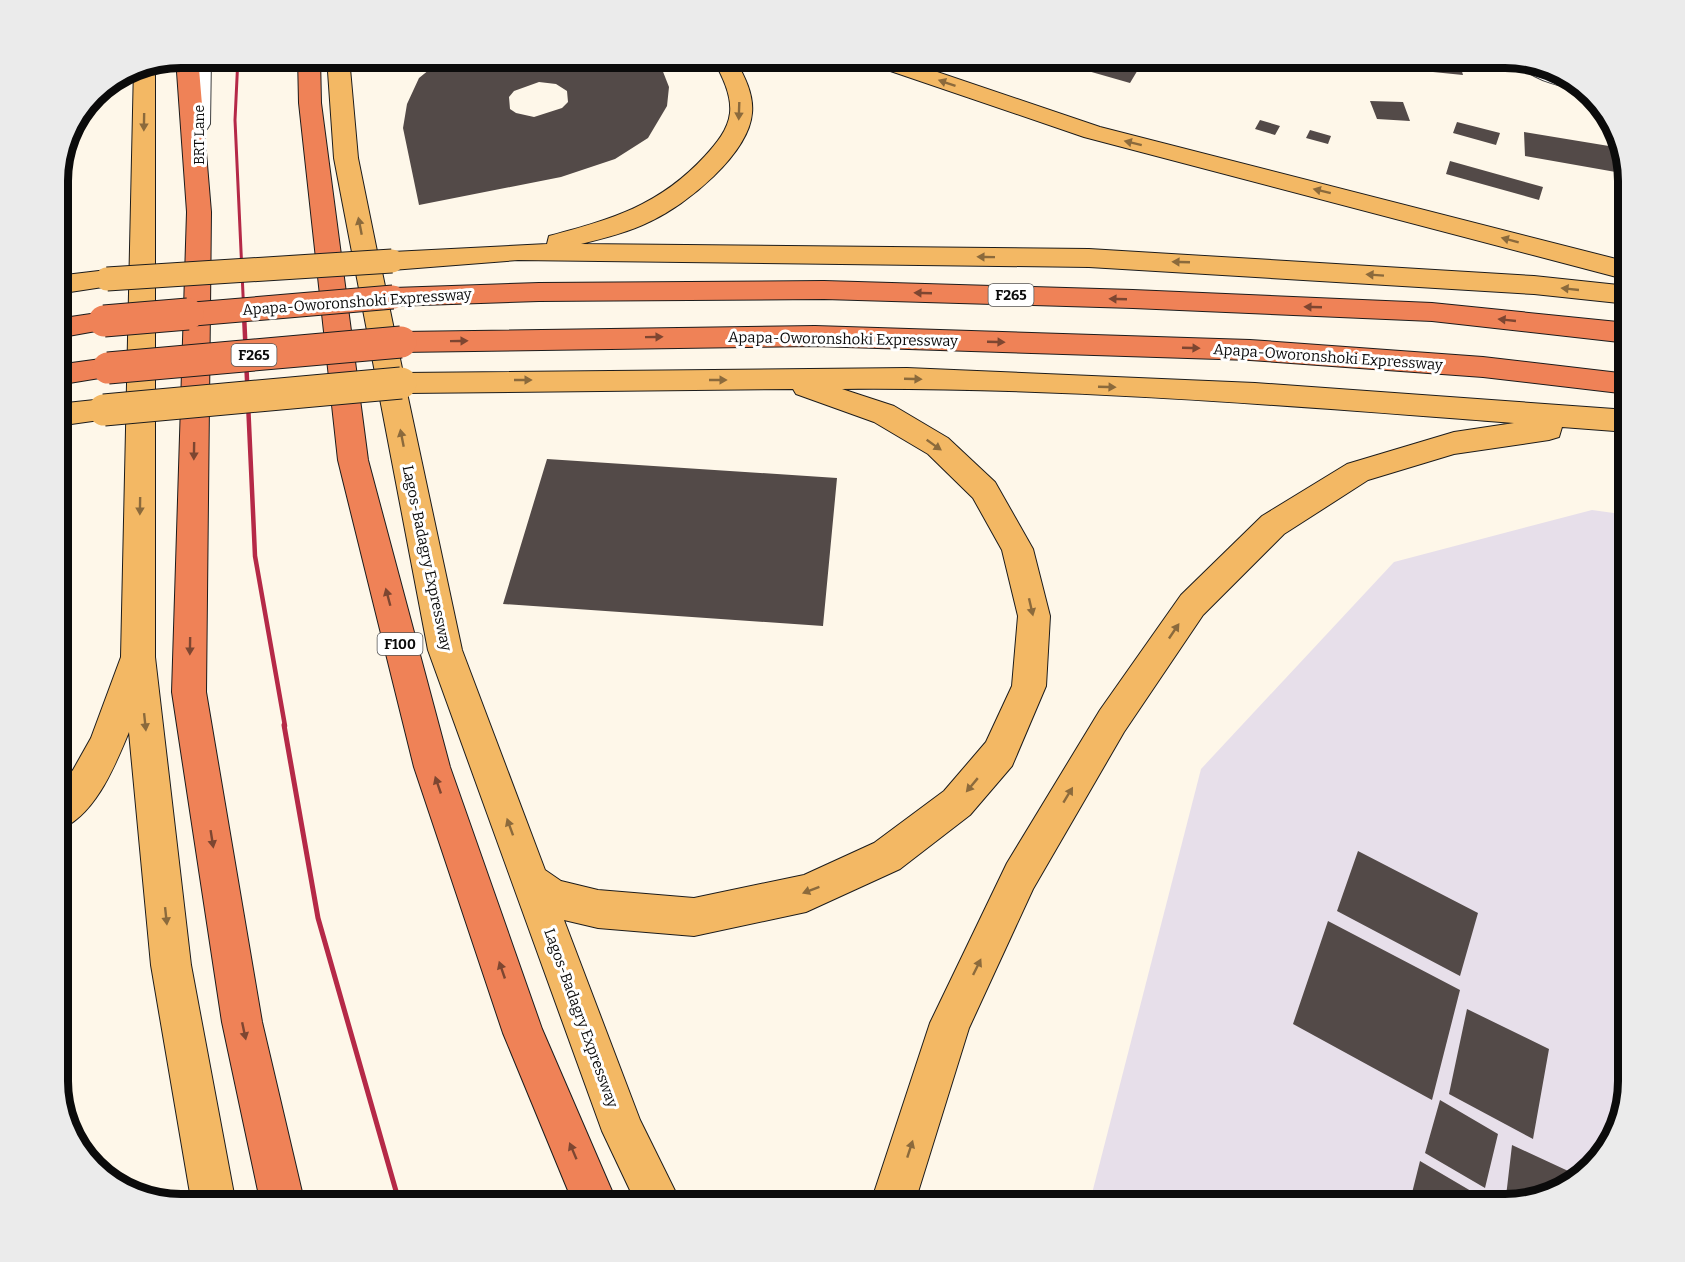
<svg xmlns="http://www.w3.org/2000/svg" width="1685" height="1262" font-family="Bitter,serif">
  <rect width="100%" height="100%" fill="#fef7e9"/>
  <path fill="#e7dfea" d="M1592 510 1628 515V1082L1602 1157 1559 1192 1505 1205H1089L1201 769 1394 562Z"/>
  <path fill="#534a48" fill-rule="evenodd" d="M445 57H650L660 64 669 87 667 106 648 138 615 159 561 177 419 205 403 128 407 104 419 78ZM539 82 556 84 567 91 568 102 562 108 534 117 516 113 510 109 509 97 514 91Z
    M1056 57H1115L1139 68 1130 83 1053 61Z
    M1331 57H1368L1369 60 1331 59Z
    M1390 57H1458L1463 75 1393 68Z
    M1370 101 1403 102 1410 121 1377 119Z
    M1260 120 1280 126 1275 135 1255 129Z
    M1457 122 1500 133 1496 145 1453 133Z
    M1310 130 1331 136 1328 144 1306 138Z
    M1524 132 1621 148 1627 174 1525 156Z
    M1450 161 1543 187 1539 200 1446 174Z
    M547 459 837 478 823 626 503 604Z
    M1358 851 1478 913 1460 976 1337 911Z
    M1328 921 1460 990 1432 1100 1293 1024Z
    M1467 1009 1549 1049 1533 1139 1449 1094Z
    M1440 1100 1498 1134 1485 1188 1425 1153Z
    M1512 1145 1579 1176 1559 1192 1505 1205Z
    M1420 1161 1488 1201 1487 1205H1409Z"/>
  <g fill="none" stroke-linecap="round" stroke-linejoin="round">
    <g stroke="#3e3e3e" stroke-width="2">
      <path id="minor" d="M189 57H211L210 124 207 129H191L188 124Z
        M1524 63 1580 83 1584 87C1569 91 1531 79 1522 66Z"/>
    </g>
    <g stroke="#1c1c1c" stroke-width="2">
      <path id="major" d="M327 57H349L358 158 379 261 383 255 392 252 547 244 549 236C612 219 659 206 705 156 716 144 728 130 730 113 732 94 721 74 712 57H734C743 74 754 93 752 113 749 154 686 205 651 221 629 232 605 238 581 244L1089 249 1534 276 1628 286V304L1534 294 1089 267 518 260 392 270 383 267 380 262 403 373 907 368 1255 383 1628 410V432L1562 427 1559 437 1549 440 1454 454 1368 480 1284 534 1203 615 1124 732 1033 889 969 1028 914 1205H870L930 1023 1007 863 1100 710 1181 595 1262 516 1347 464 1454 432 1514 423C1291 406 1066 387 842 389L894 406 948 438 995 482 1033 549 1050 616 1046 686 1012 766 970 815 900 869 806 912 694 936 598 928 564 920 640 1120 682 1205H637L602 1131 428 650 334 158ZM793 389 796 394 874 422 928 454 973 498 1002 550 1018 616 1012 686 986 742 944 791 874 843 804 875 694 898 598 890 561 881 545 870 462 650 407 393Z
        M861 57H893L1100 127 1628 262V280L1084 137 864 62Z
        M155 62V657L191 965 236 1205H192L151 965 129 732C114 768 95 816 57 831V789L73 770 91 738 121 657 134 66Z
        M107 270 116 273 120 279 116 285 57 294V276Z
        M104 399 114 402 118 410 114 418 57 426V404Z"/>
    </g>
    <g stroke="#1c1c1c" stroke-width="2">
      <path id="highway" d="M180 57H198L211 212 206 692 262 1022 305 1205H261L222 1022 172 692 187 212 176 58Z
        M298 57H320L321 103 368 460 450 767 542 1029 618 1205H574L503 1033 414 767 338 460 299 103Z
        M824 281 1133 290 1432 303 1628 323V343L1432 321 1133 308 824 299 539 301 393 306 384 303 380 297 384 291 393 288 539 283Z
        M104 312 113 314 117 321 113 328 57 338V319Z
        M815 326 1250 340 1483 357 1628 374V394L1483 377 1250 360 815 346 401 352 391 349 387 342 391 335 401 332Z
        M108 358 118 361 122 368 118 375 57 385V365Z"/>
    </g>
    <use href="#minor" fill="#fff" fill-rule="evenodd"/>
    <use href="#major" fill="#f3b864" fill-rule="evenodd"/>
    <use href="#highway" fill="#ef8257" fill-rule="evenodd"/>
    <path stroke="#b52947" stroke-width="3" d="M238 57 235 120 244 316"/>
    <path stroke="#b52947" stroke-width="4.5" d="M244 314 255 556 285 726"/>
    <path stroke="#b52947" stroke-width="5" d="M284 725 318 918 400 1205"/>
    <g stroke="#1c1c1c" stroke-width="25" stroke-linecap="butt">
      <path id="major-bridge-far1" d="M107 279 392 261"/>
    </g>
    <g stroke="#1c1c1c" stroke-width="33" stroke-linecap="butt">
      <path id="major-bridge" d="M104 410 401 383"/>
    </g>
    <g stroke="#1c1c1c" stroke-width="25" stroke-linecap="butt">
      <path id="highway-bridge-far1" d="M170 316 393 297"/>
    </g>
    <g stroke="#1c1c1c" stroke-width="33" stroke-linecap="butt">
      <path id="highway-bridge" d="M104 321 188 314
        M108 368 401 342"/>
    </g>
    <use href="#major-bridge-far1" stroke="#f3b864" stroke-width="23"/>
    <use href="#major-bridge" stroke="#f3b864" stroke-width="31"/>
    <use href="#highway-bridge-far1" stroke="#ef8257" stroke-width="23"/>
    <use href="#highway-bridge" stroke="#ef8257" stroke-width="31"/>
  </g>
  <defs><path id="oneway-solid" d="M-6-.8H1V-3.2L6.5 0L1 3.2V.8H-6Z" transform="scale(1.5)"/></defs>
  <g fill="#8b6a3c">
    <use href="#oneway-solid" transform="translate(947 83) rotate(-161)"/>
    <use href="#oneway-solid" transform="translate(739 111) rotate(92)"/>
    <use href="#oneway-solid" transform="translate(144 122) rotate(91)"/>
    <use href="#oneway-solid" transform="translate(1133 143) rotate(-166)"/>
    <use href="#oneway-solid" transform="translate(1322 191) rotate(-166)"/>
    <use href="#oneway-solid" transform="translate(360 226) rotate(-101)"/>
    <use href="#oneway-solid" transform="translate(1510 240) rotate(-165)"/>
    <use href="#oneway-solid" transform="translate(986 257) rotate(-179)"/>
    <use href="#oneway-solid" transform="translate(1181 262) rotate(-178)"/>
    <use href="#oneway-solid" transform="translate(1375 275) rotate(-176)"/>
    <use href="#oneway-solid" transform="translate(1570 289) rotate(-174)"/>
    <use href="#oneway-solid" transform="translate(913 379) rotate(2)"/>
    <use href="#oneway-solid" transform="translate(523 380)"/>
    <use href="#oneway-solid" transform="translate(718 380)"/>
    <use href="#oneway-solid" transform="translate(1107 387) rotate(2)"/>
    <use href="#oneway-solid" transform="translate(402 438) rotate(-101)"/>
    <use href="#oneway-solid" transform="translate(934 445) rotate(35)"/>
    <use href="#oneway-solid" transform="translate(140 506) rotate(91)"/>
    <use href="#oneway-solid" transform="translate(1031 607) rotate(77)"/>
    <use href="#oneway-solid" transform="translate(1174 631) rotate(-56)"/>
    <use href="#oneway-solid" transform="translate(145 722) rotate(84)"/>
    <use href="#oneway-solid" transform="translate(972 785) rotate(130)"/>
    <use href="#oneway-solid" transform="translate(1068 795) rotate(-59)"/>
    <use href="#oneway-solid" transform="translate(510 827) rotate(-110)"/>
    <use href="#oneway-solid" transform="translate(811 890) rotate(159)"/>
    <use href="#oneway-solid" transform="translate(166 916) rotate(84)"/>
    <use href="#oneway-solid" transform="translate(977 967) rotate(-64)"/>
    <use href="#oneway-solid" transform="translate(910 1149) rotate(-72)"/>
  </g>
  <g fill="#7d4631">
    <use href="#oneway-solid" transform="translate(923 293) rotate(-178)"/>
    <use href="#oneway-solid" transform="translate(1118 299) rotate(-178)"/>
    <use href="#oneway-solid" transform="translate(1313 307) rotate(-178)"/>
    <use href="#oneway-solid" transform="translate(1507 320) rotate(-174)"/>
    <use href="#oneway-solid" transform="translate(654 337) rotate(-1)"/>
    <use href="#oneway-solid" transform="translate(459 341) rotate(-1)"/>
    <use href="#oneway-solid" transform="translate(996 342) rotate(2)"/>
    <use href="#oneway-solid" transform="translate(1191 348) rotate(2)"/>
    <use href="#oneway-solid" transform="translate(194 451) rotate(91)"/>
    <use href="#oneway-solid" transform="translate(388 597) rotate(-105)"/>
    <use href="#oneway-solid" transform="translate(190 646) rotate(91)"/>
    <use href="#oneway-solid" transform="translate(438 785) rotate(-109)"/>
    <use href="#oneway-solid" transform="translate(212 839) rotate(81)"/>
    <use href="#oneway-solid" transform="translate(502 970) rotate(-109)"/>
    <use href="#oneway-solid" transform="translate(244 1031) rotate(78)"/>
    <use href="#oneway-solid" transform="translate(573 1151) rotate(-113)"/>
  </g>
  <g text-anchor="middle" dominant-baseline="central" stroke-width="6" stroke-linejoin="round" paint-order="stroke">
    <g font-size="14" fill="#0b0b0b" stroke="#fff">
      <text transform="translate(199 135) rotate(-90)">BRT Lane</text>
    </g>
    <g fill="#fff" stroke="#545454" stroke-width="1.5">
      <rect x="988.5" y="284" width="45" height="22" rx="4.5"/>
      <rect x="231.5" y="344" width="45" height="22" rx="4.5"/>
      <rect x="377.5" y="633" width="45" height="22" rx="4.5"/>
    </g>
    <g font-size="14" font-weight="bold" fill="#0b0b0b">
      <text x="1011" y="295">F265</text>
      <text x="254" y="355">F265</text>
      <text x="400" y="644">F100</text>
    </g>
    <g font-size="15" fill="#0b0b0b" stroke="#fff">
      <text transform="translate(357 302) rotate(-4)">Apapa-Oworonshoki Expressway</text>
      <text transform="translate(843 339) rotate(1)">Apapa-Oworonshoki Expressway</text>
      <text transform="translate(1328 357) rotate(4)">Apapa-Oworonshoki Expressway</text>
      <text transform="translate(427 558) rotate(78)">Lagos-Badagry Expressway</text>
      <text transform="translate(581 1018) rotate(70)">Lagos-Badagry Expressway</text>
    </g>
  </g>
  <path d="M0 0H1685V1262H0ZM181 68H1505A113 113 0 0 1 1618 181V1081A113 113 0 0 1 1505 1194H181A113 113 0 0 1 68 1081V181A113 113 0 0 1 181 68Z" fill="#ebebeb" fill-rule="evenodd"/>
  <path fill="none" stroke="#0b0b0b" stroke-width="8" d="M181 68H1505A113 113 0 0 1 1618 181V1081A113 113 0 0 1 1505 1194H181A113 113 0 0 1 68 1081V181A113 113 0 0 1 181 68Z"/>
</svg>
